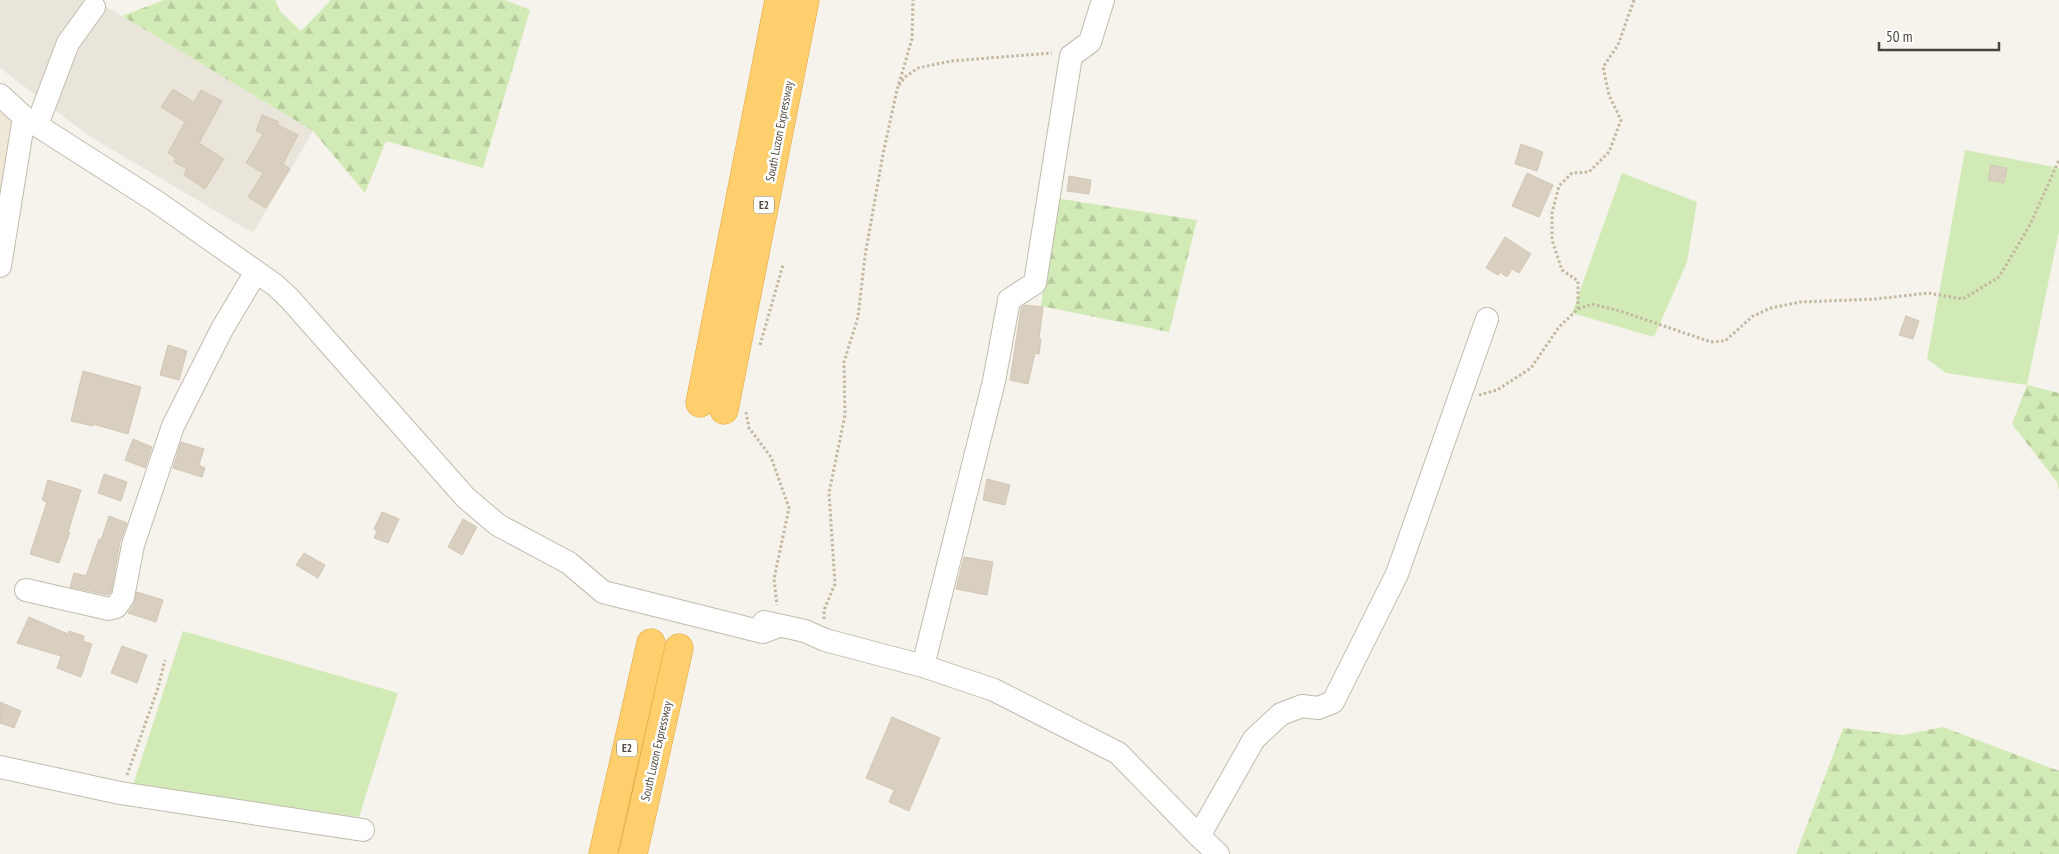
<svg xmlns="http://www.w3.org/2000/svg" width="2059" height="854" font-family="'PT Sans Narrow',sans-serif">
  <defs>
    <pattern id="forest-firs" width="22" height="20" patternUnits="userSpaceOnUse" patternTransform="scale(1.25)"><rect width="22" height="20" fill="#d2eab5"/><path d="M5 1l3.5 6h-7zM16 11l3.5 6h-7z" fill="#b6ca9c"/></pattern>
  </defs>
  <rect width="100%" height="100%" fill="#f6f3ec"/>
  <path fill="#eae5da" d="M0 0H95L313 131 253 233 89 136 0 68Z"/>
  <path fill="#efe8d6" d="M0 107 16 120 0 226Z"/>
  <path fill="#d2eab5" d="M1965 150 2059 168V231L2027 385 1946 373 1927 359Z
    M1622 173 1697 202 1687 262 1654 337 1572 313Z
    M183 631 398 693 359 817 133 785Z"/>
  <path fill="url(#forest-firs)" d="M164 0H275L280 11 301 31 331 0H505L530 10 483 168 386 141 365 193 313 131 122 16Z
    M1055 198 1197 220 1169 332 1041 306Z
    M2027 385 2059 393V491L2057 482 2012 424Z
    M1943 727 2059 771V854H1796L1843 728 1903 735Z"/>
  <path fill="#d8cfc1" stroke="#d3c7b4" d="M173 89 194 102 201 90 222 101 199 143 224 159 205 189 184 175 187 169 174 162 176 158 168 153 185 122 161 107Z
    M262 115 279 122 278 125 298 135 283 164 290 169 266 208 248 197 263 173 246 163 263 134 256 131Z
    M1521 144 1543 152 1537 171 1515 164Z
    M1991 165 2007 168 2004 183 1988 180Z
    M1527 173 1553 185 1539 217 1512 206Z
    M1069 176 1091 180 1089 194 1067 191Z
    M1505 237 1531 254 1519 273 1512 269 1507 277 1500 272 1498 275 1486 268Z
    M1025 305 1043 307 1039 339H1041L1039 354 1035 353 1028 384 1010 380 1021 308Z
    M1906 316 1919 321 1913 339 1899 335Z
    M168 345 187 351 179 380 160 375Z
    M83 371 141 387 128 434 93 424V426L71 421Z
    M133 439 152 447 145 468 125 460Z
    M181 442 204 449 199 465 205 468 202 477 173 468Z
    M104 474 127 482 121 501 98 493Z
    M987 479 1010 485 1005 505 983 500Z
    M48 480 81 490 68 532H70L59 563 30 554 47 502 42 500Z
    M382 512 399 519 388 543 374 538 377 531 374 529Z
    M109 516 127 523 120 542 111 592 108 595 70 587 74 573 86 576 99 539 101 540Z
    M463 519 477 527 462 555 448 547Z
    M304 553 325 565 318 578 296 565Z
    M964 557 993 562 987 595 956 589Z
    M137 592 163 600 156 622 128 613 134 604Z
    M29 617 68 634 69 631 84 636 83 641 92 644 81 677 57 668 61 656 17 643Z
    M122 646 147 655 137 683 111 673Z
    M0 702 21 711 14 728 0 723Z
    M892 717 940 738 909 811 889 802 894 790 866 778Z"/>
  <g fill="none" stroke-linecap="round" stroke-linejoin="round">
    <g stroke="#c2bbae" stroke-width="24">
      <path id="minor" d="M0 95 24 117 157 202 275 285 289 298 466 498 498 525 569 563 603 592 763 632 779 626
        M37 125 68 43 94 7
        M0 266 24 117
        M26 590 109 609 116 607 123 597 133 545 173 426 222 329 256 272
        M764 622 805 631 825 640 923 666 994 690 1118 753 1199 836 1218 854
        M923 666 994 381 1009 300 1035 283 1071 56 1090 42 1103 0
        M0 767 120 793 363 830
        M1199 836 1254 739 1281 714 1302 706 1318 708 1333 702 1397 574 1487 319"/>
    </g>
    <g stroke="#e0a43c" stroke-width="29">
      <path id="highway" d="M700 403 779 0
        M724 410 805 0
        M603 854 651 643
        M633 854 679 648"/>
    </g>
    <path stroke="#c4b79f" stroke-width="3" stroke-dasharray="2.5 2.5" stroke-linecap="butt" d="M899 85 905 77 918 68 951 61 1052 53
      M1578 309V281L1562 270 1552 240V213L1559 186 1572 173 1589 172 1609 152 1621 120 1609 95 1603 67 1618 45 1634 0
      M760 345 783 265
      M1479 395 1497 390 1531 368 1559 327 1578 309 1592 304 1620 311 1711 342 1725 341 1753 316 1771 308 1800 302 1876 299 1928 293 1963 299 1999 277 2030 225 2059 160
      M746 412 749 428 771 457 789 508 774 579 777 605
      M824 619V610L835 584 829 493 845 415 844 362 858 317 865 256 883 154 897 90 912 39 913 0
      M127 775 158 688 165 660"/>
    <use href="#minor" stroke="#fff" stroke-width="22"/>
    <use href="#highway" stroke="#ffcf6e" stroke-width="28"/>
  </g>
  <g text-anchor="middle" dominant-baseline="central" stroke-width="5" stroke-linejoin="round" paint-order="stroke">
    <g fill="#fff" stroke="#817c74" stroke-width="1">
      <rect x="754" y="196.5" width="20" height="17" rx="4"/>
      <rect x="617" y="739.5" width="20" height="17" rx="4"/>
    </g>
    <g font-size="11" font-weight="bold" fill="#4b4439">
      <text x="764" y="205">E2</text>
      <text x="627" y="748">E2</text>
    </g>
    <g font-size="12" fill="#4b4439" stroke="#fff">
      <text transform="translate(779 131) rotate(-79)">South Luzon Expressway</text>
      <text transform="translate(656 751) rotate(-77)">South Luzon Expressway</text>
    </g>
  </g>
  <path d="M1879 42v8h120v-8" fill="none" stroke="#4b4439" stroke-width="2.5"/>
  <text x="1886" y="42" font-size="15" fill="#4b4439" stroke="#ffffff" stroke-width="4" paint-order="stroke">50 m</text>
</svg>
